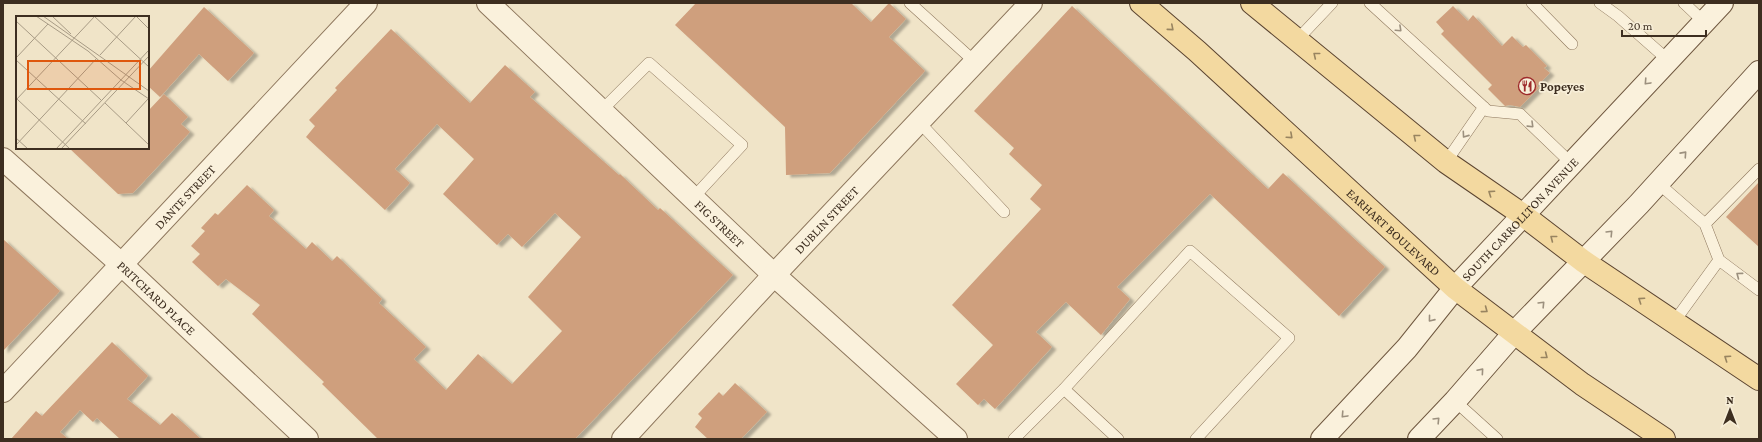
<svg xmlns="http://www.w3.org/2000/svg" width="1762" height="442" font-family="'Crimson Pro',serif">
  <defs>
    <filter id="shadow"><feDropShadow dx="4.5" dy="2.5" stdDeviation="1" flood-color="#0004"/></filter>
  </defs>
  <rect width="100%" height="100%" fill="#f0e4c8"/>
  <path fill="#cf9f7d" filter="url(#shadow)" d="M696 3H851L871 22 889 3 906 19 889 37 925 71 830 173 786 175 785 127 675 25Z
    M1072 6 1268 189 1283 173 1385 267 1339 316 1210 194 1117 287 1130 299 1101 335 1066 302 1036 332 1052 347 995 409 984 399 978 405 956 384 993 345 952 305 1041 209 1030 199 1042 185 1009 154 1014 148 974 111Z
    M1453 6 1468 21 1473 15 1502 46 1512 36 1523 47 1526 45 1547 66 1544 68 1550 73 1537 86 1539 88 1520 107 1510 105 1505 106 1488 89 1492 85 1441 34 1444 31 1436 22Z
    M204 7 254 53 228 81 199 54 160 97 148 86V71Z
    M391 29 470 103 505 65 535 92 530 97 619 175 620 174 658 210 660 208 733 275 575 439H378L322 384 324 382 252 314 260 305 226 279 218 286 192 262 200 254 191 246 205 231 201 228 215 213 218 215 247 185 274 210 269 216 306 249 312 242 332 261 337 256 382 299 379 303 426 347 414 359 446 390 478 354 512 384 562 331 528 297 581 237 555 213 522 247 508 234 497 245 443 194 474 159 437 124 395 169 410 183 385 210 306 137 315 126 309 120 337 90 335 88Z
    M164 94 188 117 181 124 190 132 133 193 118 194 69 148H148V111Z
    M1759 182V247L1726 217Z
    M3 239 60 291 3 351Z
    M112 342 148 376 127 399 160 425 172 413 201 439H120L97 418 93 422 80 410 60 432 68 439H11L36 411 42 416Z
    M735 383 767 412 741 439H708L695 427 702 418 698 414 719 392 723 396Z"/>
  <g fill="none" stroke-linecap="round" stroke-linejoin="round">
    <g stroke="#8d765c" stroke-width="12">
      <path id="service" d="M910 3 975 62
        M1370 3 1488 111 1520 114 1571 163
        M1532 3 1572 44
        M1600 3 1618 16 1668 60
        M1684 3 1704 22
        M1297 40 1332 3
        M601 111 649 63 742 145 693 198
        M919 122 1004 212
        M1446 162 1484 107
        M1658 183 1705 224 1719 260 1759 290
        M1705 224 1759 169
        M1674 322 1719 260
        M1064 389 1118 439
        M1455 401 1497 439
        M1014 439 1064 389 1190 251 1289 338 1196 439"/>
    </g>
    <g stroke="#8d765c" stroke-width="24">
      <g id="minor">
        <path id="s1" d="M488 3 774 275 956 439"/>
        <path id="s2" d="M3 159 121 264 307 439"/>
        <path id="s3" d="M3 391 366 3"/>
        <path id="s4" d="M623 439 774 275 1031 3"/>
      </g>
    </g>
    <g stroke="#6f573f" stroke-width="24">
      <g id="secondary">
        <path id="s5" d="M1322 439 1407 348 1455 288 1722 3"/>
        <path d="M1419 439 1455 401 1515 332 1639 204 1759 72"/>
      </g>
    </g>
    <g stroke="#5b4430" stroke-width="24">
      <g id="primary">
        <path id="s6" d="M1141 3 1197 51 1455 288 1582 384 1664 439"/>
        <path d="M1252 3 1446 162 1523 215 1583 261 1759 379"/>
      </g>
    </g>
    <use href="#service" stroke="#faf1dc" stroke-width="11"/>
    <use href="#minor" stroke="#faf1dc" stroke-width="22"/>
    <use href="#secondary" stroke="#faf1dc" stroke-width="22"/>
    <use href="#primary" stroke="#f3d9a0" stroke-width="22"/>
  </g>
  <defs><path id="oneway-chevron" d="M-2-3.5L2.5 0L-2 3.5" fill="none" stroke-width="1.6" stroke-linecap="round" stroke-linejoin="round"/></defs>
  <g stroke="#988460">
    <use href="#oneway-chevron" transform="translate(1171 28) rotate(41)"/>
    <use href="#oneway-chevron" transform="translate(1316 55) rotate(-141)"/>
    <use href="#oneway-chevron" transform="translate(1290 136) rotate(42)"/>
    <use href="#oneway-chevron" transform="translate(1416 137) rotate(-141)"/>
    <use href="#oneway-chevron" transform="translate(1491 193) rotate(-146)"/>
    <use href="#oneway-chevron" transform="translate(1553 238) rotate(-142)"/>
    <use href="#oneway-chevron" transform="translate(1641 300) rotate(-146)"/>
    <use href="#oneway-chevron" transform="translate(1485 310) rotate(37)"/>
    <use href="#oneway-chevron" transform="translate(1545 356) rotate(38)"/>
    <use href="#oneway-chevron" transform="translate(1727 358) rotate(-146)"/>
  </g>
  <g stroke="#9c907e">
    <use href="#oneway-chevron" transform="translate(1399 29) rotate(43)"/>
    <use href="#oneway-chevron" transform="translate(1647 82) rotate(133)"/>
    <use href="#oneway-chevron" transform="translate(1531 125) rotate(44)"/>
    <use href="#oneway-chevron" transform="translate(1465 135) rotate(125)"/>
    <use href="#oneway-chevron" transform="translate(1684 154) rotate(-48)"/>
    <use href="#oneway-chevron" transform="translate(1610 233) rotate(-46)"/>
    <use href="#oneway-chevron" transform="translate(1739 275) rotate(-143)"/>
    <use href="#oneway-chevron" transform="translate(1542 304) rotate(-46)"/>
    <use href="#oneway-chevron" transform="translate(1431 319) rotate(129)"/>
    <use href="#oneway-chevron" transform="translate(1481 371) rotate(-49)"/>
    <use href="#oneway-chevron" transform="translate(1344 415) rotate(133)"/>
    <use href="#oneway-chevron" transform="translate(1437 420) rotate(-46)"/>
  </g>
  <defs>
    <g id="restaurant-ring" transform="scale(0.9)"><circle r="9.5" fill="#f7eed8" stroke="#9e2a2b" stroke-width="1.5"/><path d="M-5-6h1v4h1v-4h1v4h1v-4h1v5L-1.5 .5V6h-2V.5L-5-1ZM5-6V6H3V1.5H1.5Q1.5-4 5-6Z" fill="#9e2a2b"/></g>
  </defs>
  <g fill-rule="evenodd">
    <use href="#restaurant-ring" x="1527" y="86"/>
  </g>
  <g text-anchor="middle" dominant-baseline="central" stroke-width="3.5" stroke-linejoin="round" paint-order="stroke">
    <g font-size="13" font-weight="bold" fill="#3d2e20" stroke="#f7eed8" text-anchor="start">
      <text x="1540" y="86">Popeyes</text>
    </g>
    <g font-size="13" fill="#3d2e20" stroke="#f7eed8">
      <text stroke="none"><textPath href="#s3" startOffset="266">DANTE STREET</textPath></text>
      <text stroke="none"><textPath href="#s5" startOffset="296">SOUTH CARROLLTON AVENUE</textPath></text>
      <text stroke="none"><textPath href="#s4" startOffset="299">DUBLIN STREET</textPath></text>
      <text stroke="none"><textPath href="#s1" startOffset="320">FIG STREET</textPath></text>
      <text stroke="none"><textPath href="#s6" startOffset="341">EARHART BOULEVARD</textPath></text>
      <text stroke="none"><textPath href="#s2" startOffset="207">PRITCHARD PLACE</textPath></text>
    </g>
  </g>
  <g transform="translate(16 16)">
    <rect width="133" height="133" fill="#f0e4c8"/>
    <path fill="none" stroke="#a89b85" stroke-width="1" d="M20 0 72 35 105 64 133 83M27 0 133 75M36 0 55 18M78 0 133 51M0 5 85 84M84 39 120 0 133 13M0 42 32 8M0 44 70 108M1 83 54 133M0 84 79 0M89 87 133 129M110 107 132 83M0 122 12 133M0 129 81 42M40 133 133 34M45 133 133 40"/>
    <path fill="#df570d" fill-opacity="0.15" stroke="#df570d" stroke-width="2" d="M12 45H124V73H12Z"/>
    <rect width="133" height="133" fill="none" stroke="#3d2e20" stroke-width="2"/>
  </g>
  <rect width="1762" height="442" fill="none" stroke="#3d2e20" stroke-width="8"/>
  <g transform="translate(1730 410)" stroke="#f7eed8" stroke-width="3" paint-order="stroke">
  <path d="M0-3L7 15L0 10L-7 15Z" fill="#3d2e20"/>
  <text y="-6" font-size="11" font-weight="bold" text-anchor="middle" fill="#3d2e20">N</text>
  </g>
  <path d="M1622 30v6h84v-6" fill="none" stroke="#3d2e20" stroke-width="2"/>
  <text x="1628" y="30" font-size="12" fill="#3d2e20" stroke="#f7eed8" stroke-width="3" paint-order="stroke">20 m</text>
</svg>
